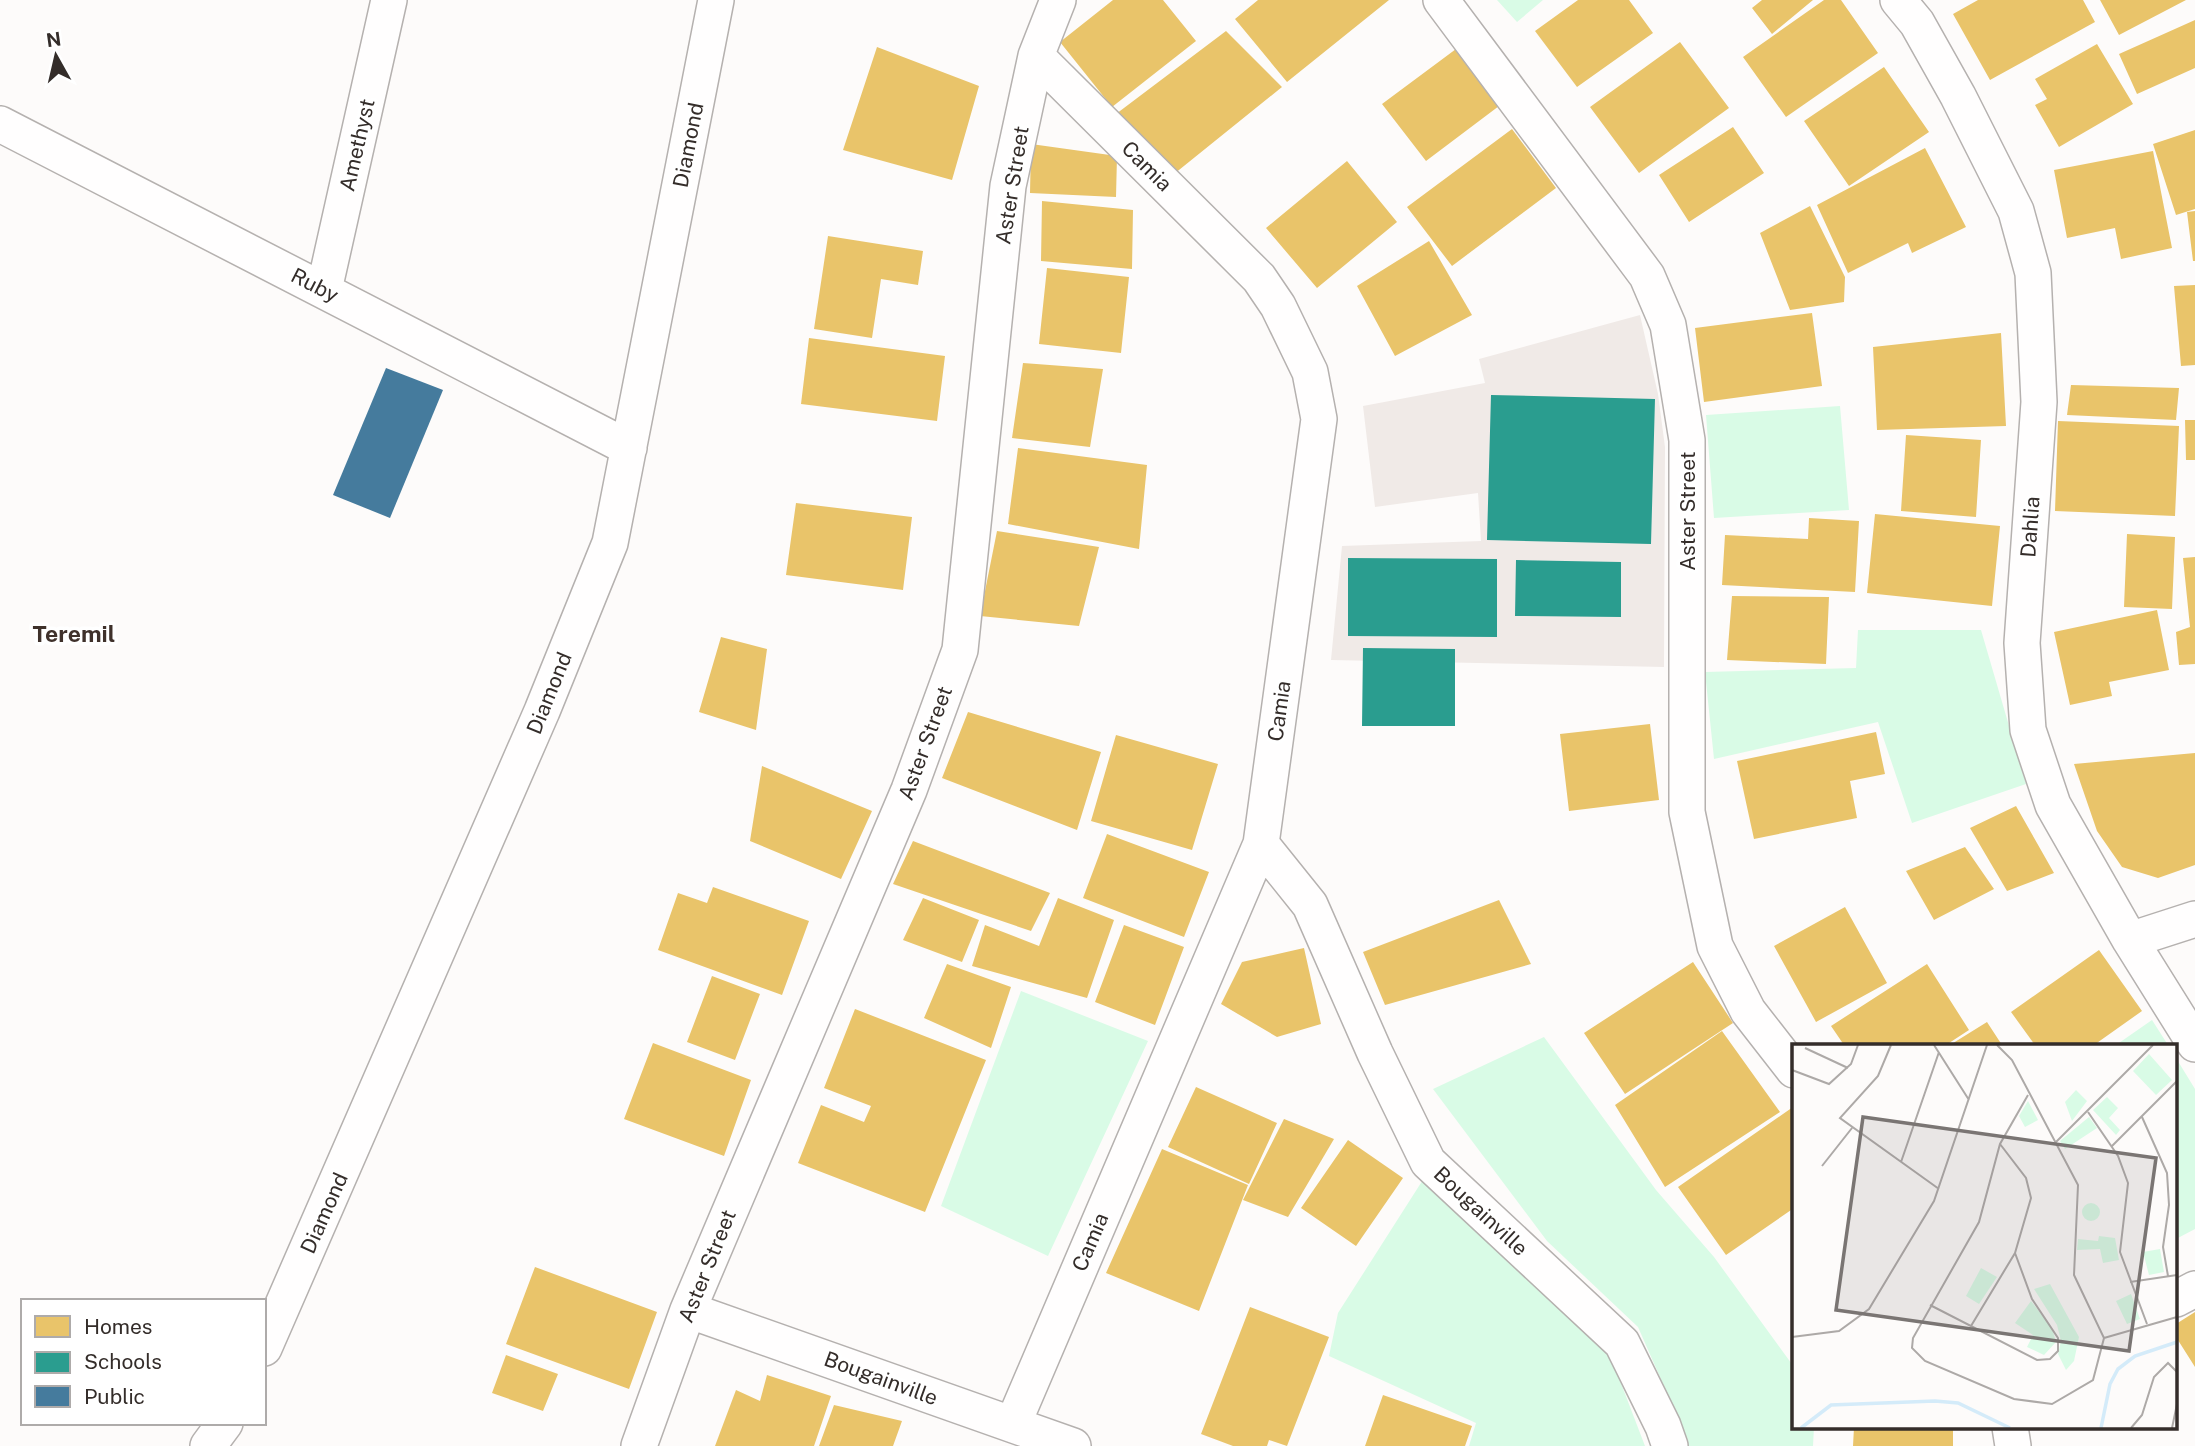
<svg xmlns="http://www.w3.org/2000/svg" width="2195" height="1446" font-family="'Public Sans',sans-serif">
  <rect width="100%" height="100%" fill="#fdfbfa"/>
  <path fill="#f0eae7" d="M1640 315 1658 394 1665 447 1664 667 1331 660 1342 546 1481 541 1478 493 1375 507 1363 406 1485 383 1479 359Z"/>
  <path fill="#d9fbe6" d="M1497 0H1543L1517 22Z
    M1840 406 1849 510 1714 518 1706 415Z
    M1858 630H1981L2026 784 1912 823 1878 722 1714 759 1705 672 1856 668Z
    M1021 991 1148 1041 1048 1256 941 1206Z
    M2152 1020 2168 1045H2116Z
    M1544 1037 1656 1190 1714 1257 1794 1367V1427H1814L1813 1446H1688V1441L1638 1327 1547 1241 1433 1089Z
    M2176 1058 2195 1089V1229L2176 1239Z
    M1426 1175 1609 1352 1645 1446H1469L1476 1423 1329 1356 1338 1313Z"/>
  <path fill="#e9c46a" d="M1113 0H1163L1196 41 1112 107 1060 42Z
    M1258 0H1389L1287 82 1235 19Z
    M1578 0H1629L1653 33 1577 87 1535 31Z
    M1762 0H1813L1772 34 1752 8Z
    M1824 0H1841L1878 53 1786 117 1743 57Z
    M1978 0H2083L2095 22 1990 80 1953 14Z
    M2100 0H2186L2119 35Z
    M2195 20V68L2137 94 2119 54Z
    M1226 31 1282 87 1174 174 1116 114Z
    M1680 42 1729 108 1639 173 1590 107Z
    M2097 44 2133 104 2059 147 2035 105 2047 99 2035 79Z
    M877 47 979 86 952 180 843 150Z
    M1456 49 1499 106 1426 161 1382 104Z
    M1884 67 1929 132 1849 186 1804 121Z
    M1733 127 1764 173 1689 222 1659 175Z
    M1512 129 1556 188 1452 266 1407 207Z
    M2195 130V209L2176 215 2153 144Z
    M1031 144 1117 156 1116 197 1030 193Z
    M1925 148 1966 227 1912 253 1908 243 1848 273 1817 205Z
    M2153 151 2172 248 2121 259 2115 228 2067 238 2054 170Z
    M1347 161 1397 222 1317 288 1266 228Z
    M1042 201 1133 210 1132 269 1041 261Z
    M1810 206 1845 277 1844 302 1790 310 1760 233Z
    M2195 211V261H2193L2187 212Z
    M828 236 923 251 918 285 881 279 872 338 814 329Z
    M1429 241 1472 315 1395 356 1357 286Z
    M1047 268 1129 277 1121 353 1039 344Z
    M2195 285V365L2181 366 2174 286Z
    M1812 313 1822 386 1704 402 1695 328Z
    M2001 333 2006 426 1877 430 1873 347Z
    M809 338 945 356 937 421 801 404Z
    M1023 363 1103 369 1090 447 1012 438Z
    M2071 385 2179 388 2176 420 2067 415Z
    M2185 420H2195V460H2186Z
    M2058 421 2179 426 2175 516 2055 511Z
    M1906 435 1981 440 1976 517 1901 511Z
    M1018 448 1147 465 1139 549 1008 524Z
    M796 503 912 517 903 590 786 575Z
    M1875 514 2000 526 1992 606 1867 593Z
    M1809 518 1859 521 1855 592 1722 585 1725 535 1808 539Z
    M997 531 1099 547 1079 626 980 616Z
    M2127 534 2175 537 2172 609 2124 607Z
    M2195 557V664L2179 665 2176 632 2190 627 2183 558Z
    M1732 596 1829 597 1826 664 1727 660Z
    M2157 610 2169 670 2109 682 2112 696 2070 705 2054 632Z
    M721 637 767 649 756 730 699 712Z
    M968 712 1101 752 1077 830 942 778Z
    M1650 724 1659 800 1569 811 1560 734Z
    M1876 732 1885 774 1850 781 1857 818 1754 839 1737 761Z
    M1116 735 1218 764 1192 850 1091 821Z
    M2195 753V865L2158 878 2122 867 2097 831 2074 764Z
    M762 766 872 811 841 879 750 841Z
    M2016 806 2054 873 2007 891 1970 828Z
    M1107 834 1209 872 1184 937 1083 898Z
    M913 841 1050 893 1031 931 893 884Z
    M1965 847 1994 889 1934 920 1906 871Z
    M713 887 809 921 782 995 658 950 678 893 707 903Z
    M923 898 979 920 962 962 903 940Z
    M1058 898 1114 920 1087 998 972 966 985 925 1039 946Z
    M1499 900 1531 964 1385 1005 1363 952Z
    M1845 907 1887 983 1816 1022 1774 946Z
    M1124 925 1184 947 1155 1025 1095 1002Z
    M1304 948 1321 1024 1277 1037 1221 1004 1242 962Z
    M2099 950 2142 1011 2094 1045H2035L2011 1012Z
    M1693 962 1733 1023 1625 1094 1584 1033Z
    M947 964 1011 987 991 1048 924 1018Z
    M1927 964 1969 1030 1946 1045H1844L1831 1026Z
    M712 976 760 994 735 1060 687 1042Z
    M855 1009 986 1060 925 1212 798 1163 821 1105 864 1122 871 1106 824 1088Z
    M1987 1022 2002 1045H1950Z
    M1722 1031 1780 1112 1665 1187 1615 1105Z
    M653 1043 751 1080 724 1156 624 1119Z
    M1196 1087 1277 1123 1249 1184 1168 1147Z
    M1793 1107 1794 1208 1726 1255 1678 1187Z
    M1284 1119 1334 1139 1288 1217 1243 1200Z
    M1348 1140 1403 1178 1356 1246 1301 1208Z
    M1162 1149 1248 1185 1199 1311 1106 1273Z
    M535 1267 657 1312 629 1389 506 1344Z
    M1250 1307 1329 1337 1287 1446 1269 1440 1267 1446H1233L1201 1434Z
    M2195 1312V1367L2176 1337V1324Z
    M506 1355 558 1374 543 1411 492 1393Z
    M767 1375 831 1396 814 1446H715L736 1390 760 1401Z
    M1383 1395 1472 1426 1465 1446H1365Z
    M834 1405 902 1421 893 1446H819Z
    M1854 1427H1953V1446H1853Z"/>
  <path fill="#2a9d8f" d="M1491 395 1655 399 1651 544 1487 540Z
    M1348 558 1497 559V637L1348 636Z
    M1516 560 1621 562V617L1515 616Z
    M1363 648 1455 649V726H1362Z"/>
  <path fill="#457b9d" d="M386 368 443 390 390 518 333 495Z"/>
  <g fill="none" stroke-linecap="round" stroke-linejoin="round">
    <g stroke="#b5b1af" stroke-width="38">
      <path id="minor" d="M1441 0 1647 276 1668 325 1687 440V812L1715 946 1748 1011 1794 1070
        M1898 0 1917 23 1958 96 2016 211 2033 273 2039 402 2022 643 2028 730 2053 805 2130 940 2195 1044
        M0 124 629 448
        M324 290 389 0
        M1261 844 1310 905 1375 1053 1428 1162 1622 1343 1663 1426 1670 1446
        M2130 940 2195 919
        M2176 1299 2195 1289
        M688 1310 1073 1446
        M264 1348 542 711 610 543 716 0
        M1013 1424 1261 844 1319 419 1310 372 1278 306 1259 278 1036 56
        M2010 1427 2013 1446
        M208 1446 225 1423
        M639 1446 688 1310 909 790 960 650 1008 186 1036 56 1058 0"/>
    </g>
    <use href="#minor" stroke="#fffefe" stroke-width="35"/>
  </g>
  <g text-anchor="middle" dominant-baseline="central" stroke-width="7" stroke-linejoin="round" paint-order="stroke">
    <g font-size="21" fill="#342d2a" stroke="#fff">
      <text transform="translate(357 145) rotate(-77)">Amethyst</text>
      <text transform="translate(688 145) rotate(-79)">Diamond</text>
      <text transform="translate(1147 166) rotate(45)">Camia</text>
      <text transform="translate(1012 185) rotate(-81)">Aster Street</text>
      <text transform="translate(315 285) rotate(27)">Ruby</text>
      <text transform="translate(1687 511) rotate(-90)">Aster Street</text>
      <text transform="translate(2030 527) rotate(-86)">Dahlia</text>
      <text transform="translate(549 693) rotate(-68)">Diamond</text>
      <text transform="translate(1279 711) rotate(-82)">Camia</text>
      <text transform="translate(925 743) rotate(-70)">Aster Street</text>
      <text transform="translate(1481 1211) rotate(43)">Bougainville</text>
      <text transform="translate(324 1213) rotate(-66)">Diamond</text>
      <text transform="translate(1090 1242) rotate(-67)">Camia</text>
      <text transform="translate(707 1266) rotate(-68)">Aster Street</text>
      <text transform="translate(881 1378) rotate(20)">Bougainville</text>
    </g>
    <g font-size="23" font-weight="bold" fill="#3f312b" stroke="#fff">
      <text x="74" y="633">Teremil</text>
    </g>
  </g>
  <g transform="translate(1792 1044)">
    <rect width="385" height="385" fill="#fdfbfa"/>
    <path d="M357 10 380 36 364 51 341 27ZM284 46 295 57 280 77 273 58ZM315 53 326 64 317 74 328 86 324 91 301 66ZM236 57 246 76 233 83 227 72ZM297 73 305 84 273 105 268 97ZM290 168a9 9 0 1 1 18 0a9 9 0 1 1-18 0ZM307 192 323 194 327 216 311 219 308 205 285 206 286 195 306 197ZM368 205 372 228 357 231 351 208ZM189 224 205 233 187 260 174 252ZM258 240 287 293 282 317 274 326 266 310 269 297 265 281 242 245ZM339 250 348 275 335 280 324 257ZM239 257 260 284 264 298 252 311 235 303 241 291 223 279Z" fill="#d9fbe6"/>
    <path fill="none" stroke="#d4ebf9" stroke-width="3.5" d="M9 384 39 361 143 357 166 359 218 384M309 384 318 340 326 325 343 312 385 298"/>
    <path fill="none" stroke="#ada9a7" stroke-width="2" d="M99 1 86 32 48 74 147 145M142 1 177 56M205 1 220 16 286 141 282 231 312 294 301 336 260 360 222 355 133 317 120 304 121 294 187 178 208 100 236 51M13 4 56 24M0 26 37 40 59 20 66 1M296 68 326 112 336 139 328 208 355 280M350 73 375 129 377 161 371 203 376 232M263 99 361 1M320 102 385 37M109 118 147 8M30 122 60 84M338 238 385 231M138 261 245 316 258 315 266 307V294L240 255 223 209M179 282 223 209 239 154 234 134 208 100M0 293 47 287 77 265 142 157 195 1M312 294 385 273M339 384 350 371 362 333 376 319 385 328M380 384 385 360"/>
    <path fill="#7a7573" fill-opacity="0.15" stroke="#7a7573" stroke-width="3.5" d="M71 73 364 114 337 307 44 266Z"/>
    <rect width="385" height="385" fill="none" stroke="#342d2a" stroke-width="3.5"/>
  </g>
  <rect x="21" y="1299" width="245" height="126" fill="#ffffff" stroke="#aeabaa" stroke-width="2"/>
  <rect x="35" y="1316" width="35" height="21" fill="#e9c46a" stroke="#aeabaa" stroke-width="2"/>
  <text x="84" y="1334" font-size="21" fill="#342d2a">Homes</text>
  <rect x="35" y="1352" width="35" height="21" fill="#2a9d8f" stroke="#aeabaa" stroke-width="2"/>
  <text x="84" y="1369" font-size="21" fill="#342d2a">Schools</text>
  <rect x="35" y="1386" width="35" height="21" fill="#457b9d" stroke="#aeabaa" stroke-width="2"/>
  <text x="84" y="1404" font-size="21" fill="#342d2a">Public</text>
  <g transform="translate(56 56) rotate(352)" stroke="#ffffff" stroke-width="5" paint-order="stroke">
  <path d="M0-5L12 26L0 18L-12 26Z" fill="#342d2a"/>
  <text y="-10" font-size="19" font-weight="bold" text-anchor="middle" fill="#342d2a">N</text>
  </g>
</svg>
